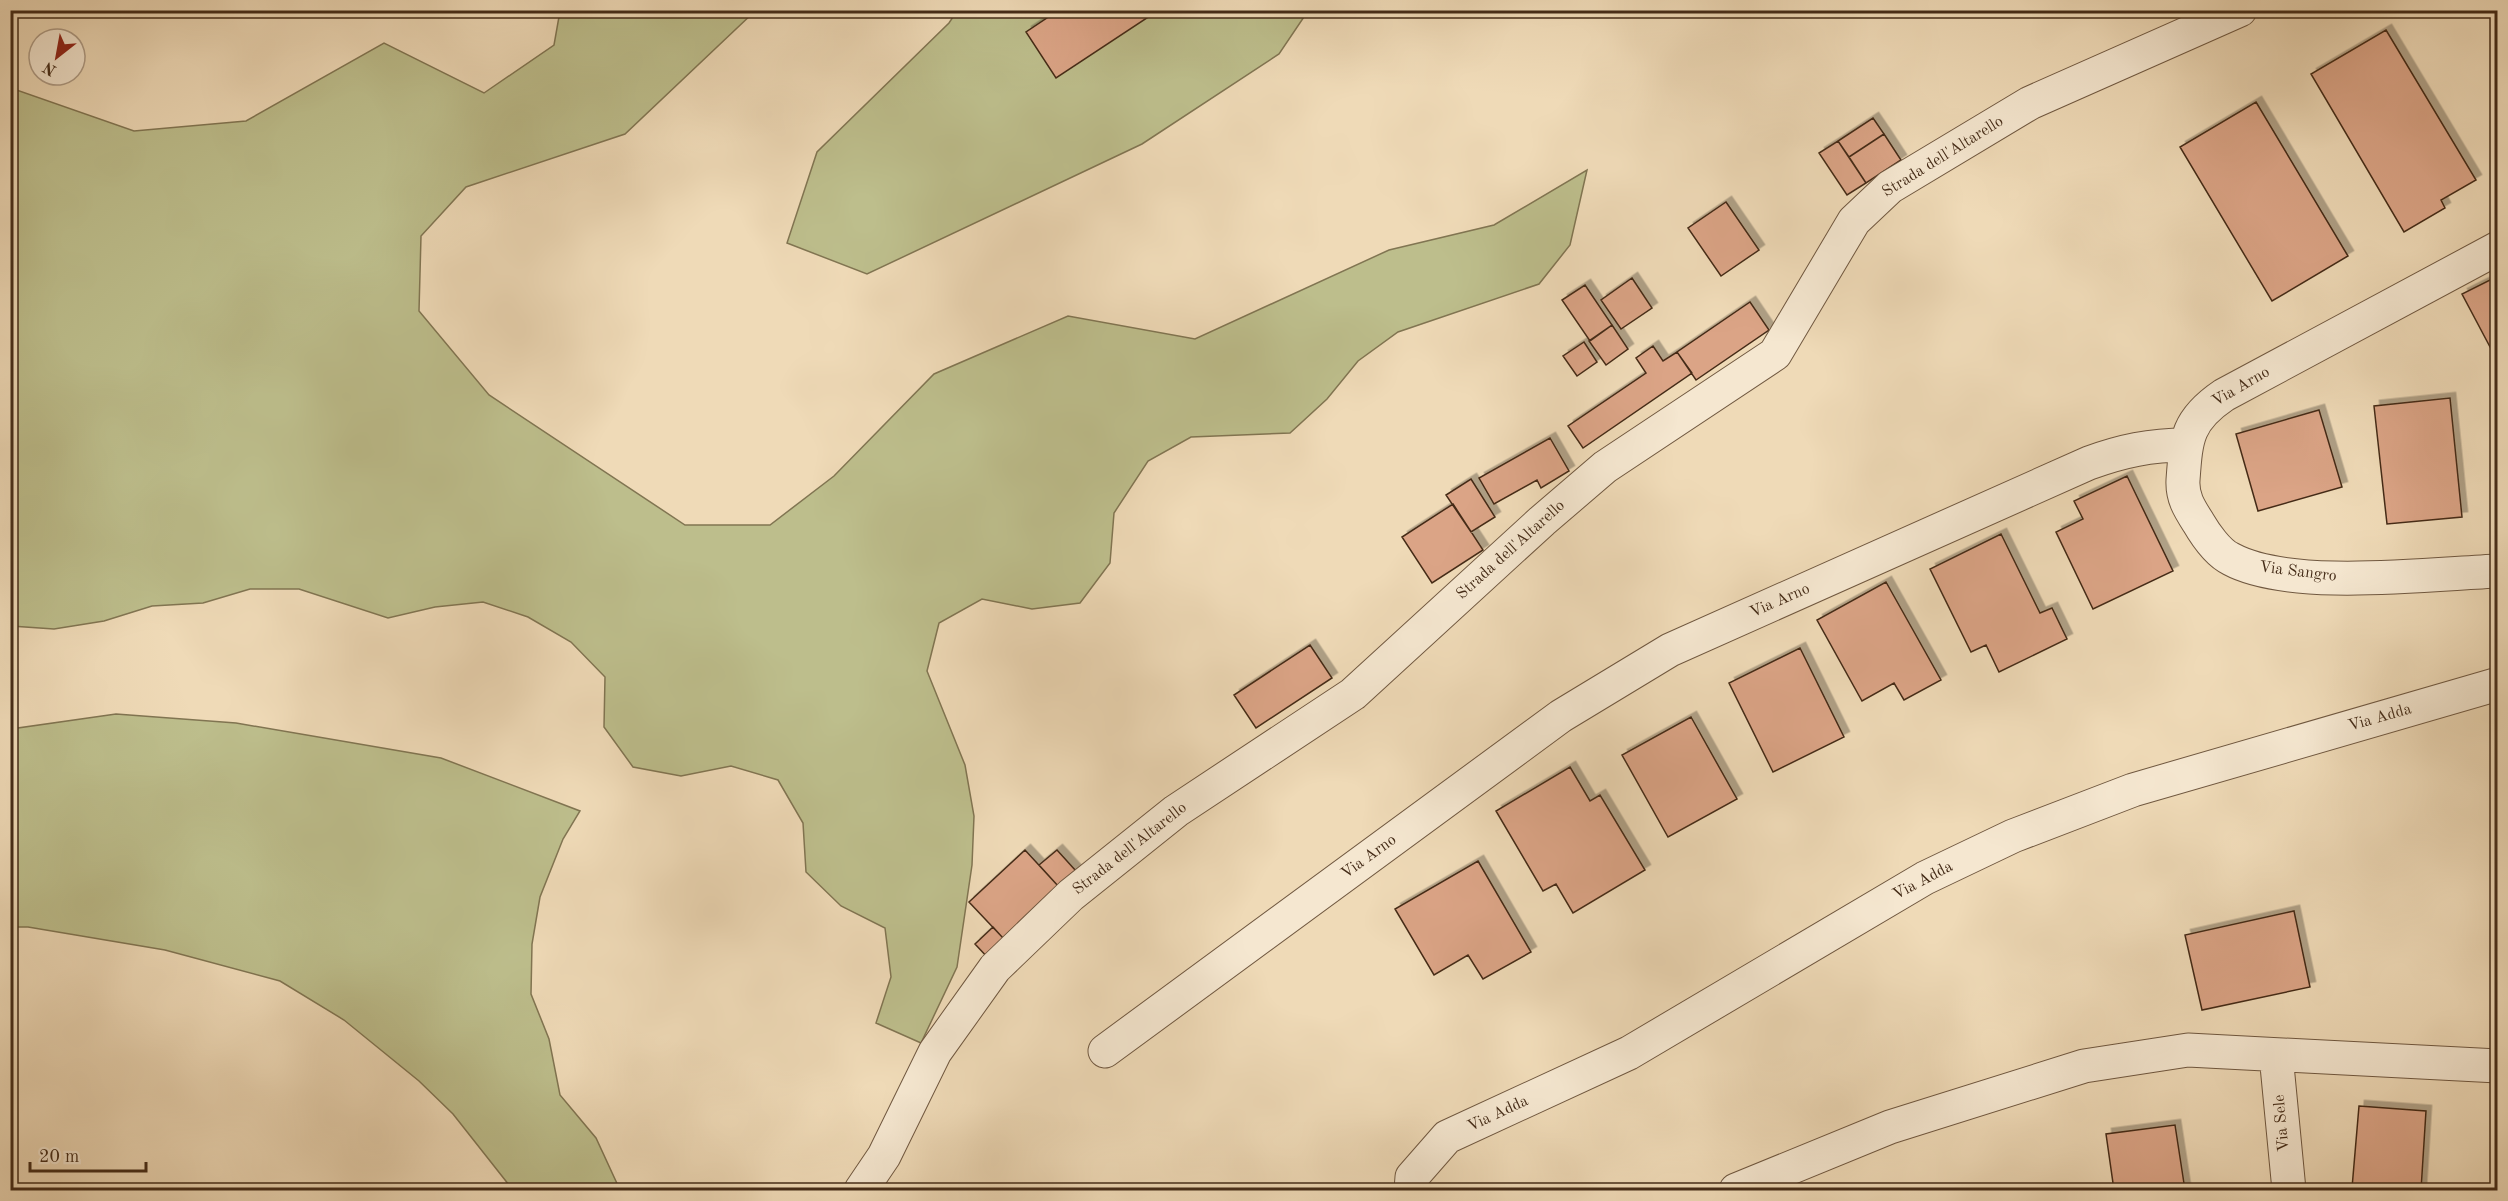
<svg xmlns="http://www.w3.org/2000/svg" width="2508" height="1201" font-family="'Old Standard TT',serif">
  <defs>
    <filter id="shadow"><feDropShadow dx="5.5" dy="-5.5" stdDeviation="0" flood-color="#0004"/></filter>
  </defs>
  <rect width="100%" height="100%" fill="#efdab7"/>
  <filter id="stains"><feTurbulence type="fractalNoise" baseFrequency=".00333" numOctaves="4"/><feColorMatrix values="0 0 0 0 .2 0 0 0 0 .09 0 0 0 0 .02 0 0 0 .5 -.17"/></filter>
  <radialGradient id="worn" r=".72"><stop offset=".6" stop-color="#630" stop-opacity="0"/><stop offset="1" stop-color="#630" stop-opacity=".3"/></radialGradient>
  <path fill="#bdbe8c" stroke="#817552" stroke-width="1.5" d="M560 11H755L625 134 466 187 421 236 419 311 489 395 685 525H770L834 476 934 374 1068 316 1195 339 1389 250 1494 225 1587 170 1570 245 1539 284 1398 332 1358 361 1327 399 1290 433 1191 437 1148 461 1114 513 1110 563 1080 603 1032 609 982 599 939 623 927 671 965 765 974 816 972 865 957 967 921 1043 876 1023 891 977 885 928 841 906 806 872 803 823 778 780 731 766 681 776 633 767 604 727 605 677 571 642 528 617 483 602 435 607 388 618 299 589H250L203 603 152 606 104 621 54 629 11 626V88L134 131 246 121 384 43 484 93 554 45Z
    M957 11H1308L1279 54 1142 144 867 274 787 243 817 152 949 23Z
    M116 714 236 723 441 758 580 811 563 839 540 897 532 944 531 994 549 1039 560 1095 596 1138 620 1190H513L453 1114 419 1081 344 1020 280 981 165 950 28 927H11V729Z"/>
  <path fill="#dba486" stroke="#452c18" stroke-width="1.5" filter="url(#shadow)" d="M1059 10H1159L1056 78 1026 32Z
    M2386 30 2476 180 2441 200 2445 208 2404 232 2311 74Z
    M2256 102 2348 256 2272 301 2180 147Z
    M1873 118 1884 134 1849 157 1838 141Z
    M1884 134 1901 160 1866 183 1849 157Z
    M1838 141 1866 183 1847 195 1819 153Z
    M1726 202 1759 250 1721 276 1688 228Z
    M2498 276V362L2462 294Z
    M1632 278 1652 308 1621 329 1601 300Z
    M1585 285 1612 325 1590 341 1562 300Z
    M1750 302 1769 330 1696 380 1677 352Z
    M1612 325 1628 349 1606 365 1589 341Z
    M1584 342 1597 362 1577 376 1563 356Z
    M1653 346 1663 361 1677 352 1692 373 1583 448 1568 426 1646 373 1636 358Z
    M2450 398 2462 517 2387 524 2374 406Z
    M2319 410 2342 487 2258 511 2236 434Z
    M1550 438 1569 471 1541 488 1537 480 1494 504 1479 478Z
    M2127 476 2173 571 2093 609 2056 532 2083 519 2074 501Z
    M1471 479 1495 517 1471 532 1446 495Z
    M1453 504 1483 550 1432 583 1402 537Z
    M2001 534 2040 613 2052 608 2067 639 1999 672 1986 645 1971 652 1930 569Z
    M1886 582 1941 680 1904 700 1894 683 1862 701 1817 620Z
    M1310 645 1332 678 1256 728 1234 695Z
    M1800 648 1844 737 1773 772 1729 683Z
    M1691 717 1737 799 1668 837 1622 755Z
    M1570 767 1590 801 1600 795 1645 870 1573 913 1556 884 1543 891 1496 811Z
    M1025 850 1059 887 1003 938 969 902Z
    M1057 850 1076 871 1059 887 1039 865Z
    M1478 861 1531 952 1483 979 1468 955 1434 975 1395 909Z
    M2294 911 2310 987 2202 1010 2185 935Z
    M993 927 1003 938 990 960 975 944Z
    M2359 1106 2426 1111 2421 1190 2352 1188Z
    M2175 1125 2185 1190H2114L2106 1134Z"/>
  <g fill="none" stroke-linecap="round" stroke-linejoin="round">
    <g stroke="#705840" stroke-width="35">
      <path id="minor" d="M2498 248 2224 395C2187 420 2186 438 2183 480 2182 497 2189 508 2198 522 2205 534 2218 553 2231 559 2290 591 2429 574 2498 571
        M1105 1051 1561 716 1670 650 2089 463C2122 451 2150 445 2186 445
        M2276 1055 2289 1190
        M861 1190 884 1156 935 1052 995 968 1071 895 1176 811 1353 694 1542 521 1605 467 1775 354 1854 221 1890 187 2030 103 2240 10
        M1411 1190 1412 1177 1447 1137 1629 1053 1925 878 2013 836 2133 790 2498 684
        M1736 1190 1890 1127 2084 1066 2188 1050 2498 1066"/>
    </g>
    <use href="#minor" stroke="#f5e7d0" stroke-width="33"/>
  </g>
  <g text-anchor="middle" dominant-baseline="central" stroke-width="6" stroke-linejoin="round" paint-order="stroke">
    <g font-size="16" fill="#452c18" stroke="#f5e7d0">
      <text transform="translate(1943 157) rotate(-32)">Strada dell'Altarello</text>
      <text transform="translate(2241 387) rotate(-30)">Via Arno</text>
      <text transform="translate(1511 550) rotate(-42)">Strada dell'Altarello</text>
      <text transform="translate(2298 572) rotate(7)">Via Sangro</text>
      <text transform="translate(1780 601) rotate(-24)">Via Arno</text>
      <text transform="translate(2380 718) rotate(-16)">Via Adda</text>
      <text transform="translate(1130 849) rotate(-38)">Strada dell'Altarello</text>
      <text transform="translate(1369 857) rotate(-36)">Via Arno</text>
      <text transform="translate(1923 881) rotate(-28)">Via Adda</text>
      <text transform="translate(1498 1114) rotate(-25)">Via Adda</text>
      <text transform="translate(2282 1123) rotate(-95)">Via Sele</text>
    </g>
  </g>
  <rect width="2508" height="1201" fill="none" stroke="#efdab7" stroke-width="36"/>
  <rect x="12" y="12" width="2484" height="1177" fill="none" stroke="#452c18" stroke-width="3"/>
  <rect x="18" y="18" width="2472" height="1165" fill="none" stroke="#452c18" stroke-width="1.5"/>
  <g transform="translate(57 57) rotate(211)"><circle r="28" fill="#f5e7d0" stroke="#af9c86" stroke-width="1.5"/>
  <path d="M0-4.5L10 22L0 15L-10 22Z" fill="#8f2418"/>
  <text y="-9" font-size="16" font-weight="bold" text-anchor="middle" fill="#452c18">N</text>
  </g>
  <path d="M30 1162v9h116v-9" fill="none" stroke="#452c18" stroke-width="3"/>
  <text x="39" y="1162" font-size="18" fill="#452c18" stroke="#f5e7d0" stroke-width="4.5" paint-order="stroke">20 m</text>
  <rect width="100%" height="100%" filter="url(#stains)"/>
  <rect width="100%" height="100%" fill="url(#worn)"/>
</svg>
